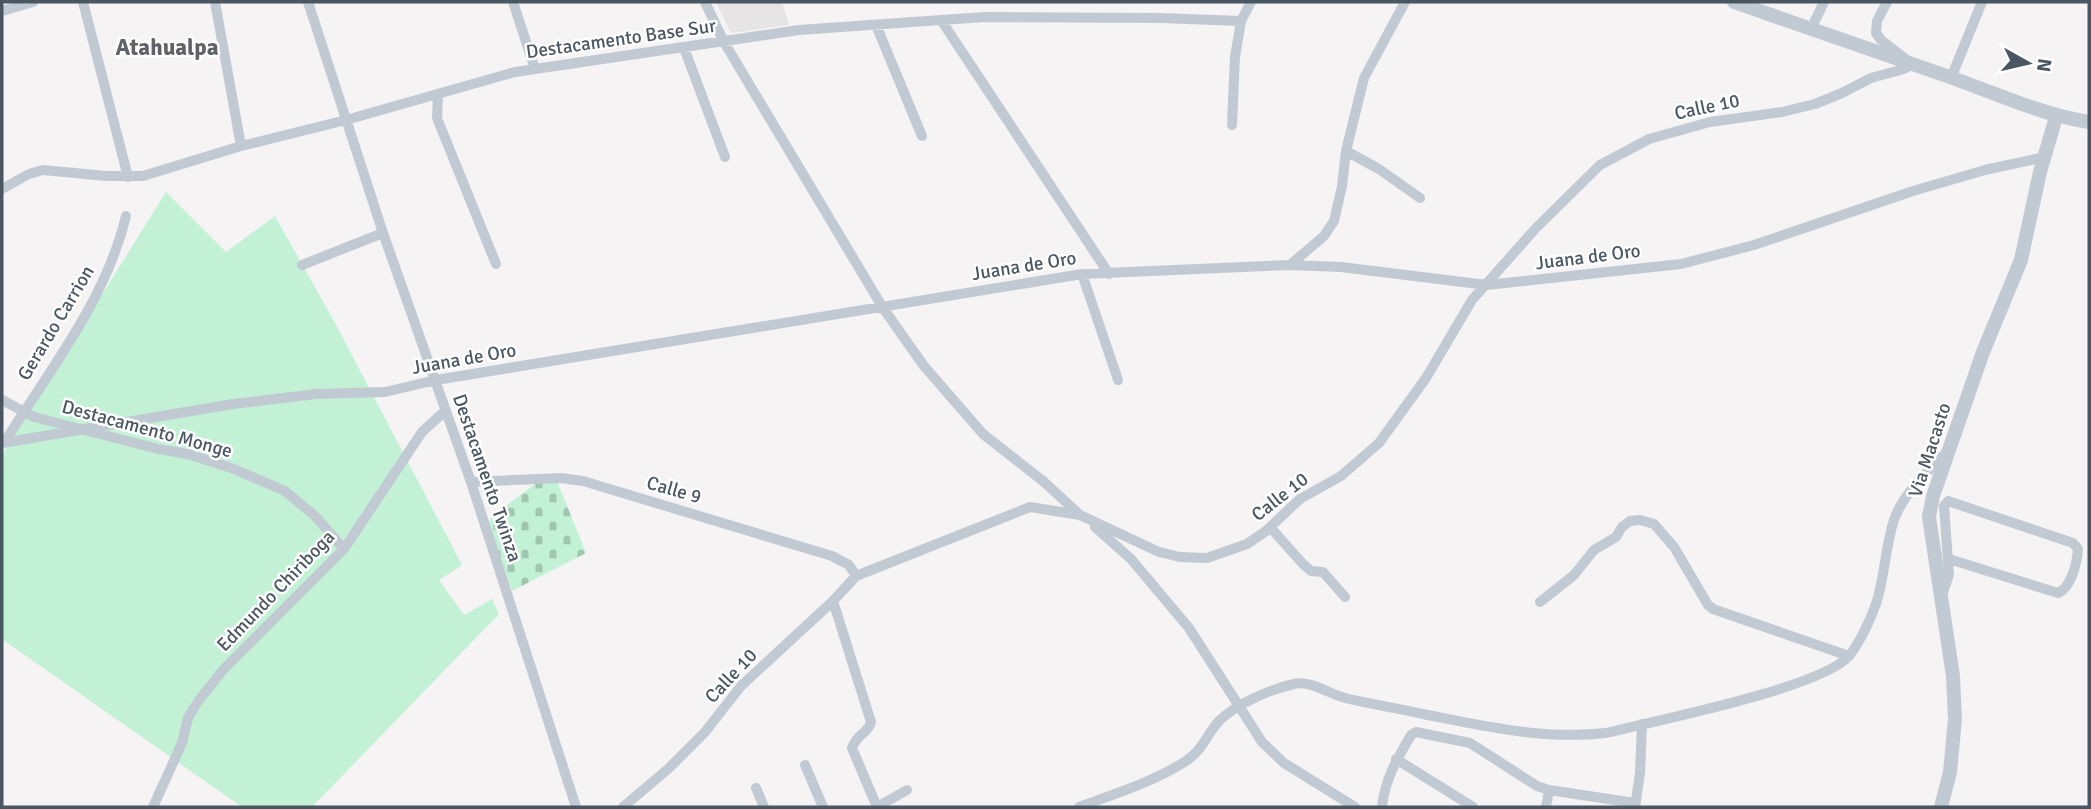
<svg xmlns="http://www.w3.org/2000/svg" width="2091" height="809" font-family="Signika,sans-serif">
  <defs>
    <pattern id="cemetery-stones" width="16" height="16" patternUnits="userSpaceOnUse" patternTransform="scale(1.75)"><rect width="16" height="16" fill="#c3f1d5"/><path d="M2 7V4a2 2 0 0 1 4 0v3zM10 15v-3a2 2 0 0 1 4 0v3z" fill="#a0c6b0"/></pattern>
  </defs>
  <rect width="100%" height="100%" fill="#f5f3f3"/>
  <path fill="#e6e4e5" d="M716 2H782L789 25 731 33Z"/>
  <path fill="url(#cemetery-stones)" d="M539 481H557L586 553 512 591 489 526 491 517Z"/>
  <path fill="#c3f1d5" d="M166 192 226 252 275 216 335 323 462 565 439 580 464 615 492 599 499 614 312 807H242L2 639V455Z"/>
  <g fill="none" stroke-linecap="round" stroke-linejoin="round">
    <path stroke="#c1cad2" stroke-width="10" d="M83 2 128 177
      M215 2 241 146
      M308 2 383 233 471 482 576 807
      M513 2 535 69
      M705 2 724 42 883 308 924 366 983 434 1043 481 1079 514
      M2 11 33 2
      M941 20 1109 274
      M876 25 922 136
      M1811 29 1824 2
      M684 48 725 157
      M1951 78 1982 2
      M438 95 437 118 496 264
      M1232 125 1235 57 1241 21
      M1346 151 1379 169 1420 198
      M2 189 29 174 43 170 106 176H143L241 146 346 120 515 72 535 69 799 30 941 20 986 17 1161 18 1241 21 1251 2
      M302 265 383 233
      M1290 265 1324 236 1334 221 1342 186 1346 151 1364 78 1405 2
      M1082 274 1118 380
      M2 400 34 417 158 449 188 454 234 469 285 491 315 516 344 549
      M2 443 233 404 316 394 385 392 436 380 1082 274 1290 265 1341 267 1487 285 1681 264 1754 245 1913 191 1985 170 2045 157
      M4 443C49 371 106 300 126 216
      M471 482 561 478 583 481 832 556 849 565 856 576
      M1095 527 1131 559 1189 628 1262 742 1284 763 1355 807
      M1270 527 1303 564 1311 571 1323 572 1345 597
      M1942 596 1949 574 1944 506 1948 501 2073 543 2078 549C2077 563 2071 588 2058 593L1949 559
      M833 601 871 722C868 734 857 733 852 748L877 807
      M1540 602 1574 575 1594 550 1616 537 1622 527 1630 521 1640 520 1654 524 1674 547 1708 605 1713 609 1849 656
      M1396 759 1473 807
      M805 765 823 807
      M756 788 764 807
      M153 807 182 743 188 718 199 700 223 670 344 549 422 432 445 411
      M623 807 668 769 705 732 741 686 833 601 856 576 1030 507 1080 515 1159 552 1180 557 1207 558 1247 544 1266 531 1300 499 1341 476 1379 443 1426 378 1472 300 1536 228 1600 165 1649 139 1710 122 1782 112 1815 104 1842 93 1871 78 1904 69 1912 64 1881 40 1876 33 1877 21 1887 2
      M877 807 907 790
      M1079 807C1115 794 1153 782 1186 761 1202 751 1207 734 1219 721 1236 704 1271 689 1294 684 1311 680 1329 694 1345 698 1370 704 1397 708 1423 714 1484 726 1543 740 1606 733 1654 721 1821 688 1849 656 1860 642 1870 620 1876 604 1885 577 1885 547 1894 520 1903 494 1927 472 1946 453
      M1382 807C1385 779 1397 759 1411 735L1416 732 1470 743 1537 786 1549 790 1635 803
      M1546 807 1549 790
      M1635 807 1640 773 1642 724"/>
    <path stroke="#c1cad2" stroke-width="14" d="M1734 2C1805 26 1876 51 1947 76 1995 93 2039 114 2089 122
      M1941 807 1950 772 1955 719 1953 676 1929 517 1933 496 1983 352 2021 260 2040 172 2056 117"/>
  </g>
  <g text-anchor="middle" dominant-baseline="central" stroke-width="5" stroke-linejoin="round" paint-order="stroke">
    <g font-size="19" fill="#4a5661" stroke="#fff">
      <text transform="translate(621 39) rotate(-8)">Destacamento Base Sur</text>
      <text transform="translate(1707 107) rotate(-12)">Calle 10</text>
      <text transform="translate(1588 257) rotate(-7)">Juana de Oro</text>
      <text transform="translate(1024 266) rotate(-9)">Juana de Oro</text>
      <text transform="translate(56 323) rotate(-59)">Gerardo Carrion</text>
      <text transform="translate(464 359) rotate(-10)">Juana de Oro</text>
      <text transform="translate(147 429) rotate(15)">Destacamento Monge</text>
      <text transform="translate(1930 450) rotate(-72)">Via Macasto</text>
      <text transform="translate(487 478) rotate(71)">Destacamento Twinza</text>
      <text transform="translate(674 490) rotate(16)">Calle 9</text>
      <text transform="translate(1280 497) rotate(-38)">Calle 10</text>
      <text transform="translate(276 591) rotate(-46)">Edmundo Chiriboga</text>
      <text transform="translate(731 676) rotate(-47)">Calle 10</text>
    </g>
    <g font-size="23" font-weight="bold" fill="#5f6368" stroke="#fff">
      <text x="167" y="47">Atahualpa</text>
    </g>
  </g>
  <rect width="2091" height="809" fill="none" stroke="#4a5661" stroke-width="7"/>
  <g transform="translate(2028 63) rotate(98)" stroke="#ffffff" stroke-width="5" paint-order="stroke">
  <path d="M0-5L12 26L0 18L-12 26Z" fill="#4a5661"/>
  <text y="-10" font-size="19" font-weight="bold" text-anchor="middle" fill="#4a5661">N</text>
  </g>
</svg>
